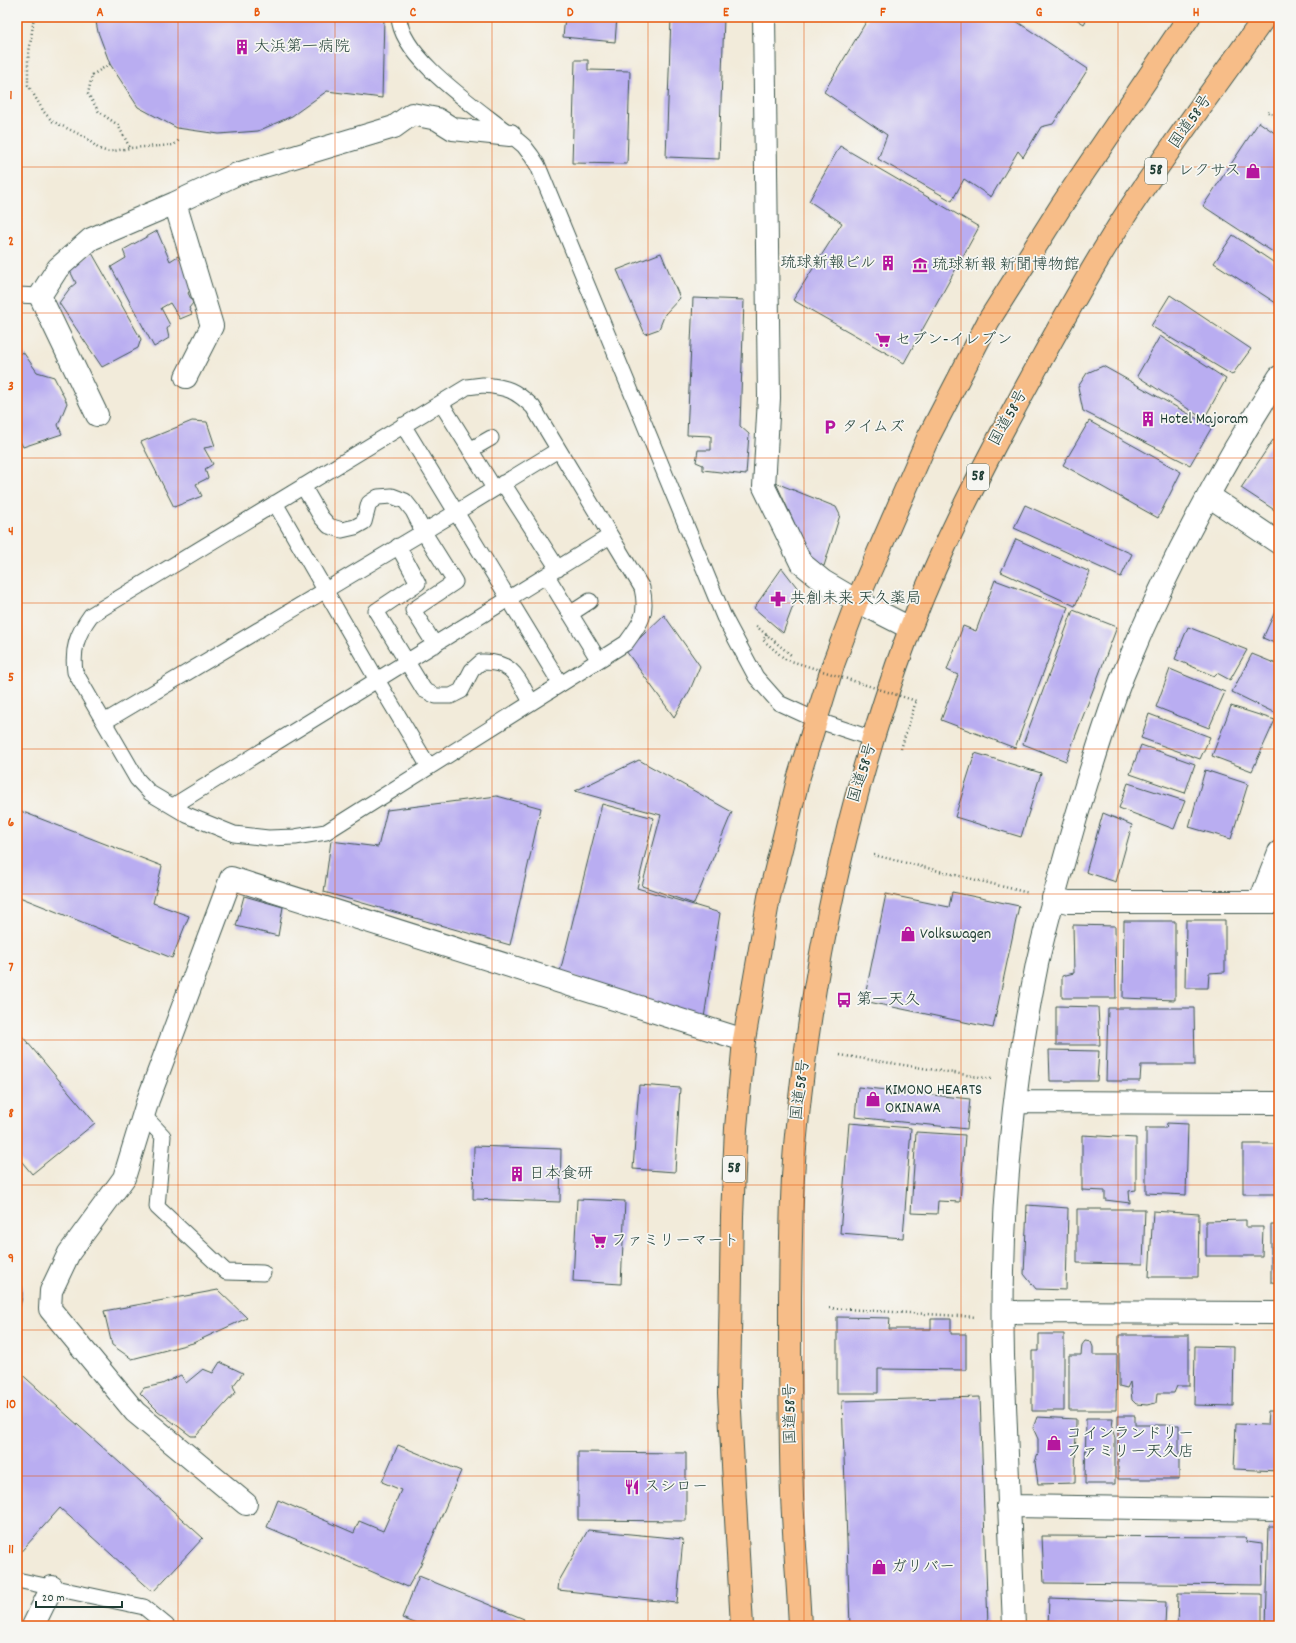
<svg xmlns="http://www.w3.org/2000/svg" width="1296" height="1643" font-family="Dekko,'Klee One',sans-serif">
  <rect width="100%" height="100%" fill="#f6f6f2"/>
  <filter id="ink" filterUnits="userSpaceOnUse"><feTurbulence type="fractalNoise" baseFrequency=".025" numOctaves="2"/><feDisplacementMap in="SourceGraphic" scale="8" xChannelSelector="R" yChannelSelector="G"/><feConvolveMatrix kernelMatrix="1 2 1 2 8 2 1 2 1" color-interpolation-filters="sRGB"/></filter>
  <filter id="wash" filterUnits="userSpaceOnUse"><feTurbulence type="fractalNoise" baseFrequency=".012" numOctaves="4" result="noise"/><feDisplacementMap in="SourceGraphic" scale="16" xChannelSelector="R" yChannelSelector="G"/><feGaussianBlur stdDeviation="0.9" result="paint"/><feColorMatrix in="noise" values="0 0 0 0 0 0 0 0 0 0 0 0 0 0 0 0 0 1.4 0 .05"/><feComposite in="paint" operator="in"/></filter>
  <g filter="url(#wash)">
    <rect width="100%" height="100%" fill="#f2ebda"/>
    <g id="blocks">
      <path fill="#b9adf1" d="M95 17H384L382 98 327 91 292 116 258 131 219 134 177 128 138 107 110 64 98 32Z
        M565 17H617L615 42 563 37Z
        M671 17H724L719 159 666 157Z
        M869 17H1010L1088 69 1053 124 1041 127 1023 157 1018 151 991 197 964 179 952 201 878 159 887 135 824 92Z
        M1073 17H1088L1084 24Z
        M575 60H588V70L630 71 627 164 572 163Z
        M1259 122 1279 136V256L1203 206Z
        M840 146 979 227 904 363 793 300 842 223 809 201Z
        M157 231 170 261 178 256 194 285 188 293 193 303 189 308 192 314 180 319 170 303 161 308 170 325 167 329 169 338 154 347 111 267 126 258 123 250Z
        M1233 235 1279 266V305L1214 263Z
        M92 253 141 339 138 348 102 367 59 303 70 288 76 283 69 269Z
        M661 253 680 298 665 314 659 329 645 334 617 270Z
        M1170 295 1251 349 1232 375 1151 326Z
        M693 298 744 300 740 426 749 434 746 475 703 470V465L696 462 698 450H711V436L687 435Z
        M1160 336 1226 379 1204 419 1137 376Z
        M23 352 37 372 54 377 67 403 58 425 62 434 23 447 17 435V355Z
        M1103 366 1212 427 1190 465 1083 411 1078 387 1087 373Z
        M192 421 207 422 215 446 204 448 213 464 205 469 208 478 196 484 202 496 174 507 141 442Z
        M1089 421 1181 472 1158 518 1063 465Z
        M1273 440 1279 444V513L1241 488Z
        M776 483 836 507 840 515 824 566H814Z
        M1025 505 1132 554 1121 577 1014 528Z
        M1016 539 1090 572 1075 606 1001 572Z
        M782 568 799 590 783 633 754 608Z
        M995 580 1068 607 1015 748 941 720 958 675 947 670 963 626 976 631Z
        M1279 603V645L1263 638Z
        M1073 610 1117 627 1066 761 1023 744Z
        M664 615 700 666 690 690 674 717 626 651Z
        M1188 627 1247 650 1230 680 1217 673 1214 676 1175 659Z
        M1252 654 1279 665V715L1232 692Z
        M1170 669 1225 692 1209 728 1156 707Z
        M1231 706 1275 720 1252 771 1212 756Z
        M1149 714 1210 737 1200 759 1141 738Z
        M1141 745 1195 764 1185 793 1130 774Z
        M975 753 1041 773 1021 837 955 817Z
        M639 760 732 812 694 904 642 886 661 815 575 791Z
        M1205 770 1248 784 1231 839 1189 827Z
        M1128 783 1185 801 1174 829 1119 808Z
        M497 796 541 808 510 945 324 892 331 841 378 847 387 810Z
        M602 804 654 818 637 888 720 913 704 1018 560 972Z
        M18 810 162 866 153 903 189 916 172 958 17 896V813Z
        M1103 813 1132 825 1116 882 1086 872Z
        M952 892 1019 906 993 1028 864 1001 886 894 949 907Z
        M244 896 283 907 278 936 236 926Z
        M1186 920H1225V972L1209 973 1208 988H1185Z
        M1124 921H1175V1000L1123 998Z
        M1073 925 1115 926 1116 998H1062V976L1074 973Z
        M1056 1006 1098 1007 1100 1045H1056Z
        M1108 1008H1194L1195 1065H1141L1140 1081H1106Z
        M17 1030 95 1123 32 1174 17 1156Z
        M1049 1050 1099 1051 1097 1081H1050Z
        M639 1085 680 1088 675 1172 633 1169Z
        M858 1087 970 1099 967 1129 855 1117Z
        M849 1123 911 1128 903 1238 840 1233Z
        M1167 1123 1188 1124 1186 1195 1146 1193V1128H1166Z
        M916 1132 965 1135 960 1202 938 1201 937 1214 911 1213Z
        M1082 1135 1136 1138V1190L1129 1191 1130 1203 1105 1200V1191L1082 1190Z
        M1243 1144H1279V1194H1243Z
        M474 1146 561 1149 560 1202 473 1199Z
        M577 1199 625 1201 621 1284 573 1281Z
        M1027 1205 1068 1208 1066 1290 1036 1289 1024 1274Z
        M1077 1209H1145L1143 1264 1077 1263Z
        M1153 1211 1199 1214 1198 1277H1149Z
        M1246 1220V1227H1263L1262 1256H1206V1221Z
        M1271 1224H1279V1283L1271 1282Z
        M17 1280 22 1286V1297L20 1306 17 1309Z
        M218 1290 247 1318 193 1343 132 1359 112 1345 104 1311Z
        M837 1317 890 1318 889 1329H931V1319H951V1334H966V1370L878 1369V1393H837Z
        M1039 1334H1064V1411H1032V1351H1039Z
        M1119 1335H1189V1386H1177L1174 1393H1157L1156 1403 1147 1405 1136 1404 1132 1400 1130 1382 1127 1388 1119 1386Z
        M1085 1341 1091 1342 1093 1347V1355H1117L1116 1410H1069V1355H1081L1082 1345Z
        M1195 1346 1234 1347 1233 1406 1194 1405Z
        M220 1362 243 1373 233 1386 236 1392 196 1436H191L158 1411 140 1393 144 1388 162 1384 181 1375 186 1383 203 1369 213 1373Z
        M17 1370 203 1538 153 1592 60 1508 17 1556Z
        M980 1397 988 1626H850L842 1401Z
        M1268 1411H1279V1471L1234 1469 1236 1424 1267 1425Z
        M1118 1416H1135V1425H1179V1479H1118Z
        M1037 1417 1076 1419 1075 1483 1038 1484 1035 1462 1038 1454V1439L1033 1428Z
        M1086 1418H1113L1112 1428 1115 1438V1484H1085Z
        M398 1445 461 1471 420 1566 408 1587 267 1527 278 1500 354 1533 359 1521 383 1531 401 1490 382 1482Z
        M578 1452 686 1453V1521L578 1520Z
        M1269 1526H1279V1626H1266Z
        M588 1530 683 1539 677 1603 558 1590 559 1581Z
        M1042 1536 1245 1537 1247 1542 1262 1544 1263 1585 1044 1583Z
        M419 1576 524 1619 521 1626H422L402 1618Z
        M1178 1593 1262 1594V1623H1250V1626H1177Z
        M1049 1598 1166 1602 1165 1626H1048Z"/>
    </g>
  </g>
  <g filter="url(#ink)">
    <use href="#blocks" fill-opacity="0" stroke="#3f574d" stroke-width="1"/>
    <g fill="none" stroke-linecap="round" stroke-linejoin="round">
      <g stroke="#3f574d" stroke-width="17">
        <path id="service" d="M399 17C401 62 492 117 524 146 529 152 534 159 538 166L724 617 756 677 779 703 816 720 873 739
          M17 295 40 296
          M483 385C507 387 515 390 533 407L642 588C648 614 641 623 626 643L326 832 295 837 268 838 234 834 187 815 150 793 137 779 75 672C72 649 77 634 91 615L467 387Z
          M441 403 494 488
          M403 425 560 683
          M470 450 491 438
          M503 483 558 569
          M303 486 321 517 329 526 342 530 355 527 364 522 369 503 378 497 392 496 405 501 413 511 423 531 455 582 413 610 435 645
          M275 503 377 680 429 767
          M398 546 418 583 376 611 424 690 436 696H451L461 691 472 670 481 662C513 661 517 677 531 702
          M547 576 598 659
          M570 614 590 601
          M104 722 455 513 558 450
          M173 806 610 536
          M144 1116 163 1136 157 1207 226 1272 263 1273
          M17 1580 144 1607 167 1626"/>
      </g>
      <g stroke="#3f574d" stroke-width="24">
        <path id="minor" d="M764 17 769 398 764 487 801 563 823 581 857 601 910 628
          M186 377 212 326 175 203 237 174 394 127 412 114 437 119 453 129 510 135
          M97 415 40 296 58 268 91 239 175 203
          M1209 496 1279 543
          M1053 898 1068 902H1279
          M1260 901 1279 852
          M1016 1102 1279 1103
          M1003 1312 1279 1313
          M246 1504 135 1412 50 1309 51 1291 69 1253 124 1178 148 1100 231 878 744 1040
          M1008 1506 1279 1510
          M33 1626 52 1587
          M1014 1626 1003 1356C1000 1225 1011 1092 1037 964 1048 915 1062 867 1076 818 1086 785 1096 752 1107 720 1112 705 1117 690 1123 675 1165 572 1218 471 1279 377"/>
      </g>
      <g stroke="#3f574d" stroke-width="24">
        <path id="trunk" d="M742 1626 729 1394 732 1216 736 1128 744 1040 769 897 799 776 834 662 857 601 928 438 989 320 1063 203 1189 17
          M800 1626C798 1583 794 1540 792 1496 790 1430 790 1364 790 1298 791 1240 791 1182 797 1125 814 954 850 789 910 629 943 543 986 460 1030 380 1062 321 1094 263 1130 208 1173 143 1220 80 1265 17"/>
      </g>
      <path stroke="#3f574d" stroke-width="2.5" stroke-dasharray="1 3" stroke-linecap="butt" d="M34 17 28 60V85L44 112 52 121 85 137 99 149 109 152 130 148 174 145 179 140
        M110 64 92 75 88 94 99 112 118 125 130 148
        M1268 112 1279 119
        M756 626 791 655
        M767 634 763 640 785 659
        M901 749 916 701
        M874 855 1029 893
        M840 1055 992 1079
        M829 1308 976 1317"/>
      <use href="#service" stroke="#fff" stroke-width="15"/>
      <use href="#minor" stroke="#fff" stroke-width="22"/>
      <use href="#trunk" stroke="#f7bd88" stroke-width="22"/>
      <path stroke="#3f574d" stroke-width="2.5" stroke-dasharray="1 3" stroke-linecap="butt" d="M785 659 916 701"/>
    </g>
  </g>
  <path fill="none" stroke="#e8590c" stroke-width="1" stroke-opacity="0.55" d="M178 17V1626M335 17V1626M492 17V1626M648 17V1626M804 17V1626M961 17V1626M1118 17V1626M17 167H1279M17 313H1279M17 458H1279M17 603H1279M17 749H1279M17 894H1279M17 1040H1279M17 1185H1279M17 1330H1279M17 1476H1279"/>
  <defs>
    <g id="building-bare" transform="scale(1.2)"><path d="M-4-6H4V6H1V3H-1V6H-4ZM-2.5-4.3h1.7v1.8h-1.7ZM.8-4.3h1.7v1.8H.8ZM-2.5-1h1.7V.8h-1.7ZM.8-1h1.7V.8H.8Z" fill="#b5179e" stroke="#f6f6f2" stroke-width="2.5" paint-order="stroke"/></g>
    <g id="shop-bare" transform="scale(1.2)"><path d="M-5-2.5h2.3a2.7 3.5 0 0 1 5.4 0H5L5.5 6h-11ZM-1.5-2.5h3a1.5 2.3 0 0 0-3 0Z" fill="#b5179e" stroke="#f6f6f2" stroke-width="2.5" paint-order="stroke"/></g>
    <g id="museum-bare" transform="scale(1.2)"><path d="M0-6L6-3V-2H-6V-3ZM-5-1h2V3h-2ZM-1-1h2V3h-2ZM3-1h2V3H3ZM-6 4H6V6H-6Z" fill="#b5179e" stroke="#f6f6f2" stroke-width="2.5" paint-order="stroke"/></g>
    <g id="supermarket-bare" transform="scale(1.2)"><path d="M-6-5.5h2.5l.6 2H6L4.5 2H-2.5L-4.4-4H-6ZM-1.5 3.2a1.3 1.3 0 1 0 .1 0ZM3 3.2a1.3 1.3 0 1 0 .1 0Z" fill="#b5179e" stroke="#f6f6f2" stroke-width="2.5" paint-order="stroke"/></g>
    <g id="parking-bare" transform="scale(1.2)"><path d="M-3.5-5.5H1a3.5 3.5 0 0 1 0 7H-1V5.5H-3.5ZM-1-3.4V-.6H.8a1.4 1.4 0 0 0 0-2.8Z" fill="#b5179e" stroke="#f6f6f2" stroke-width="2.5" paint-order="stroke"/></g>
    <g id="pharmacy-bare" transform="scale(1.2)"><path d="M-2-6h4v4h4v4h-4v4h-4v-4h-4v-4h4Z" fill="#b5179e" stroke="#f6f6f2" stroke-width="2.5" paint-order="stroke"/></g>
    <g id="bus-bare" transform="scale(1.2)"><path d="M-5-6H5V4H4V6H2V4H-2V6H-4V4H-5ZM-3.5-4V0h7V-4ZM-3.5 1.2v1.5H-2V1.2ZM2 1.2v1.5H3.5V1.2Z" fill="#b5179e" stroke="#f6f6f2" stroke-width="2.5" paint-order="stroke"/></g>
    <g id="restaurant-bare" transform="scale(1.2)"><path d="M-5-6h1v4h1v-4h1v4h1v-4h1v5L-1.5 .5V6h-2V.5L-5-1ZM5-6V6H3V1.5H1.5Q1.5-4 5-6Z" fill="#b5179e" stroke="#f6f6f2" stroke-width="2.5" paint-order="stroke"/></g>
  </defs>
  <g fill-rule="evenodd">
    <use href="#building-bare" x="242" y="47"/>
    <use href="#shop-bare" x="1253" y="171"/>
    <use href="#building-bare" x="888" y="263"/>
    <use href="#museum-bare" x="920" y="265"/>
    <use href="#supermarket-bare" x="883" y="340"/>
    <use href="#building-bare" x="1148" y="419"/>
    <use href="#parking-bare" x="830" y="427"/>
    <use href="#pharmacy-bare" x="778" y="599"/>
    <use href="#shop-bare" x="908" y="934"/>
    <use href="#bus-bare" x="844" y="1000"/>
    <use href="#shop-bare" x="873" y="1099"/>
    <use href="#building-bare" x="517" y="1174"/>
    <use href="#supermarket-bare" x="599" y="1241"/>
    <use href="#shop-bare" x="1054" y="1443"/>
    <use href="#restaurant-bare" x="632" y="1487"/>
    <use href="#shop-bare" x="879" y="1567"/>
  </g>
  <g text-anchor="middle" dominant-baseline="central" stroke-width="3.5" stroke-linejoin="round" paint-order="stroke">
    <g fill="#f6f6f2" stroke="#60746d" stroke-width="1">
      <rect x="1145" y="158" width="22" height="26" rx="3"/>
      <rect x="967" y="464" width="22" height="26" rx="3"/>
      <rect x="723" y="1156" width="22" height="26" rx="3"/>
    </g>
    <g font-size="15" font-weight="bold" fill="#1f3d34">
      <text x="1156" y="171">58</text>
      <text x="978" y="477">58</text>
      <text x="734" y="1169">58</text>
    </g>
    <g font-size="16" fill="#1f3d34" stroke="#f6f6f2" text-anchor="start">
      <text x="254" y="47">大浜第一病院</text>
      <text x="1241" y="171" text-anchor="end">レクサス</text>
      <text x="876" y="263" text-anchor="end">琉球新報ビル</text>
      <text x="932" y="265">琉球新報 新聞博物館</text>
      <text x="895" y="340">セブン-イレブン</text>
      <text x="1160" y="419">Hotel Majoram</text>
      <text x="842" y="427">タイムズ</text>
      <text x="790" y="599">共創未来 天久薬局</text>
      <text x="920" y="934">Volkswagen</text>
      <text x="856" y="1000">第一天久</text>
      <text x="885" y="1090">KIMONO HEARTS<tspan x="885" dy="18">OKINAWA</tspan></text>
      <text x="529" y="1174">日本食研</text>
      <text x="611" y="1241">ファミリーマート</text>
      <text x="1066" y="1434">コインランドリー<tspan x="1066" dy="18">ファミリー天久店</tspan></text>
      <text x="644" y="1487">スシロー</text>
      <text x="891" y="1567">ガリバー</text>
    </g>
    <g font-size="16" fill="#1f3d34" stroke="#f6f6f2">
      <text transform="translate(1191 122) rotate(-55)">国道58号</text>
      <text transform="translate(1009 418) rotate(-61)">国道58号</text>
      <text transform="translate(863 773) rotate(-73)">国道58号</text>
      <text transform="translate(801 1090) rotate(-83)">国道58号</text>
      <text transform="translate(791 1414) rotate(-91)">国道58号</text>
    </g>
  </g>
  <rect width="1296" height="1643" fill="none" stroke="#f6f6f2" stroke-width="44"/>
  <path d="M36 1601v6h86v-6" fill="none" stroke="#1f3d34" stroke-width="2"/>
  <text x="42" y="1601" font-size="12" fill="#1f3d34" stroke="#f6f6f2" stroke-width="3" paint-order="stroke">20 m</text>
  <rect x="22" y="22" width="1252" height="1599" fill="none" stroke="#e8590c" stroke-width="1.5"/>
  <g font-size="13" text-anchor="middle" font-weight="bold" fill="#e8590c">
    <text x="100" y="16">A</text>
    <text x="257" y="16">B</text>
    <text x="413" y="16">C</text>
    <text x="570" y="16">D</text>
    <text x="726" y="16">E</text>
    <text x="883" y="16">F</text>
    <text x="1039" y="16">G</text>
    <text x="1196" y="16">H</text>
    <text x="11" y="99">1</text>
    <text x="11" y="245">2</text>
    <text x="11" y="390">3</text>
    <text x="11" y="535">4</text>
    <text x="11" y="681">5</text>
    <text x="11" y="826">6</text>
    <text x="11" y="971">7</text>
    <text x="11" y="1117">8</text>
    <text x="11" y="1262">9</text>
    <text x="11" y="1408">10</text>
    <text x="11" y="1553">11</text>
  </g>
</svg>
